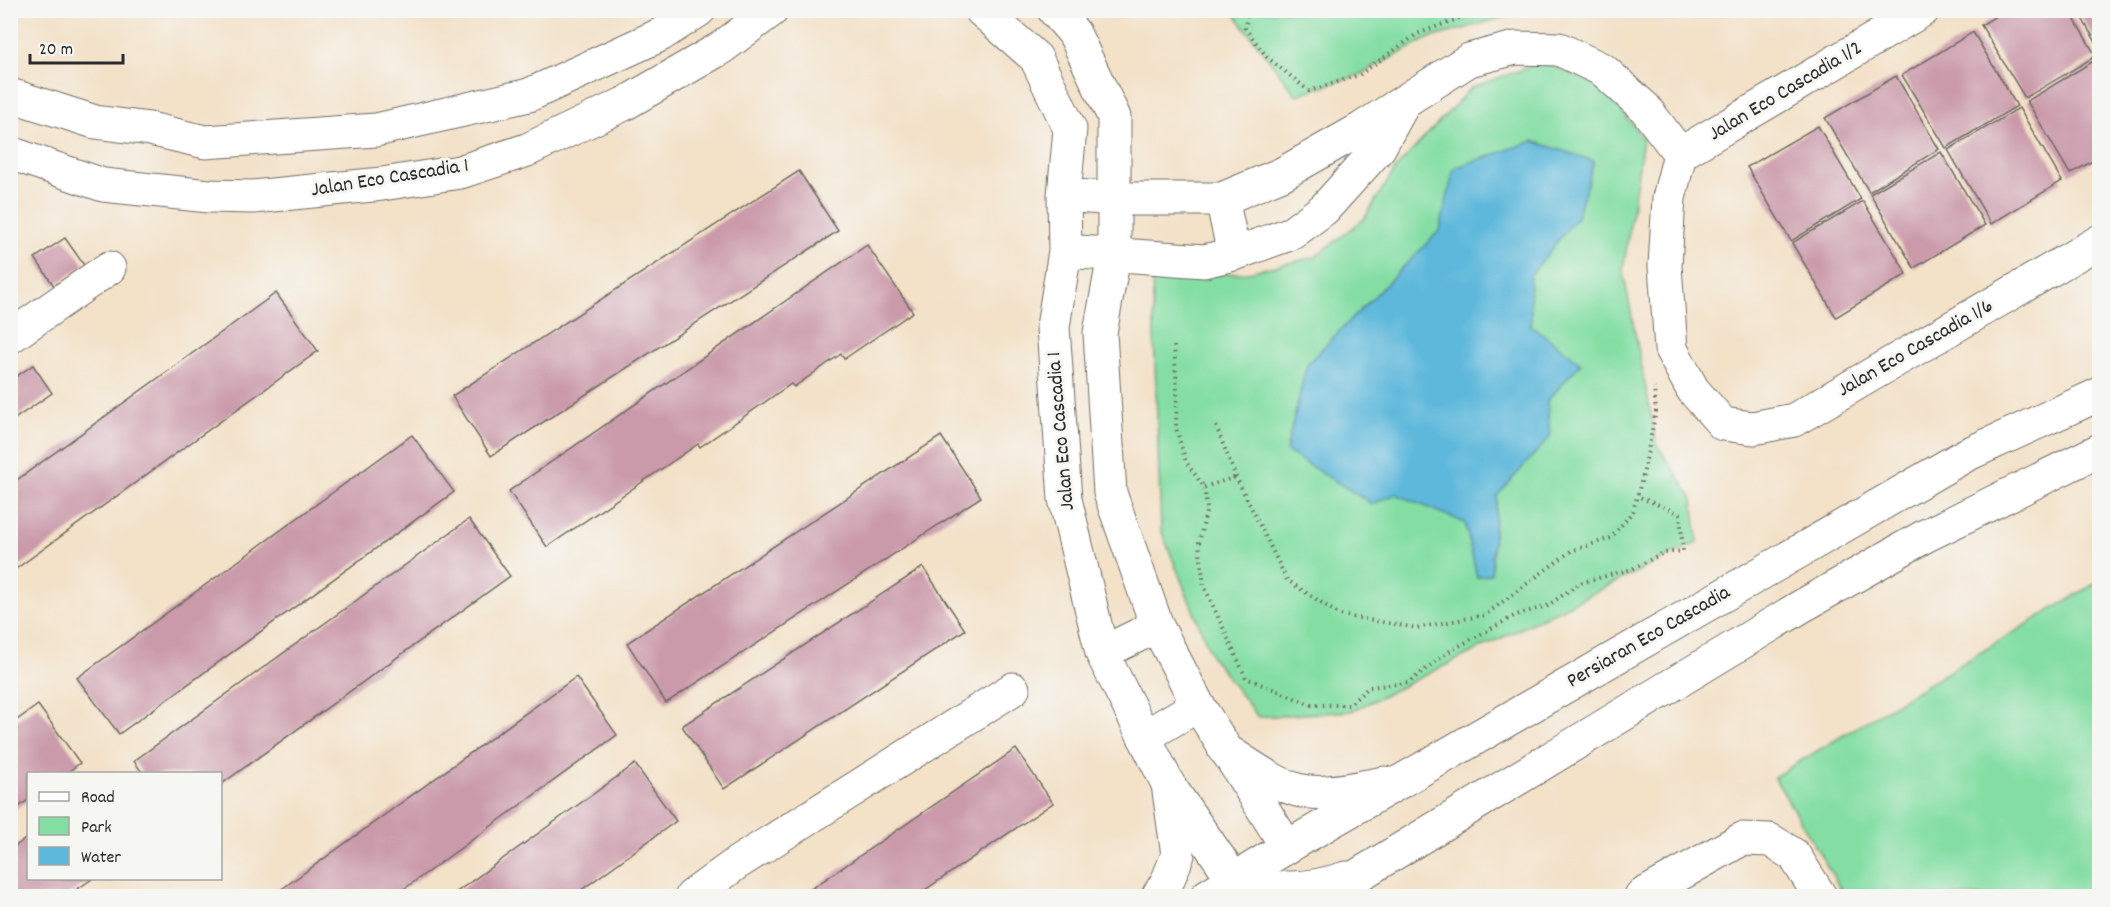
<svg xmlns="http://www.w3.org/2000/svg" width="2110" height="907" font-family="Dekko,sans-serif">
  <rect width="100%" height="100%" fill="#f6f6f2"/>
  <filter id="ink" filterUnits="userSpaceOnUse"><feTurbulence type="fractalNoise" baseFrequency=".0167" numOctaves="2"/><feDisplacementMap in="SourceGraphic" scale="12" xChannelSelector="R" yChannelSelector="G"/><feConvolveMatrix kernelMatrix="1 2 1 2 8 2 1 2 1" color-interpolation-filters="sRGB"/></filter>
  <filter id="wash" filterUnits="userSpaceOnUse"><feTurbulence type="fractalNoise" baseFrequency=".008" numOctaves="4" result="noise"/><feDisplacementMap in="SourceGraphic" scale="24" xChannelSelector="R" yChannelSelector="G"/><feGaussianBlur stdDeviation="1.35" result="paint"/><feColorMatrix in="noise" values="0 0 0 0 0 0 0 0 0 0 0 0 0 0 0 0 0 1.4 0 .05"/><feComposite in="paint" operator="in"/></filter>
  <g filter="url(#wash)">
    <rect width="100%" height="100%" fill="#f3e1c8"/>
    <path fill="#84dea4" stroke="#588468" stroke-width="1.5" d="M1232 11H1526L1427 39 1359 75 1296 95Z
      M1543 62 1604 88 1643 139 1623 271 1657 445 1693 499 1698 542 1352 711 1258 717 1212 657 1161 530 1152 277 1244 273 1315 257 1364 219 1396 168 1471 88Z
      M2099 581V896H1845L1774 777Z"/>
    <path fill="#5db8db" stroke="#447283" stroke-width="1.5" d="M1533 141 1594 161 1577 217 1530 276 1531 325 1581 363 1547 401 1550 437 1497 496 1491 574 1477 577 1465 523 1396 494 1372 504 1286 451 1307 364 1440 230 1454 168Z"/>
    <g id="blocks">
      <path fill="#ca9aaa" d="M2006 10H2069L2096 56 2025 98 1981 25Z
        M2077 10H2100V49Z
        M1973 32 2017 106 1946 148 1902 75Z
        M2097 59 2100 63V157L2070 174 2027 101Z
        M1896 76 1939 149 1869 192 1825 118Z
        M2019 108 2062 181 1991 224 1948 150Z
        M1818 126 1861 199 1791 241 1747 167Z
        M1941 152 1985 225 1914 268 1870 194Z
        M799 171 838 231 491 456 452 396Z
        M1863 201 1907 274 1836 317 1792 243Z
        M65 238 84 265 54 286 35 258Z
        M867 245 913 312 844 359 841 354 794 387 791 384 700 447 698 444 547 547 509 491Z
        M276 293 318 351 10 573V485Z
        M33 365 52 393 10 422V381Z
        M412 435 454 492 119 734 77 678Z
        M941 436 981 497 666 703 627 643Z
        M469 519 510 576 220 785V774H143L134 761Z
        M923 567 965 630 724 789 682 726Z
        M576 677 617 735 411 884 393 896H272Z
        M38 705 80 763 65 774H28V800L10 813V725Z
        M1016 749 1053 803 916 896H801Z
        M635 764 676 821 573 896H451Z
        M28 837V879H92L67 896H13L10 850Z"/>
    </g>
  </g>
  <g filter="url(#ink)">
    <use href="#blocks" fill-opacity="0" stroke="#716b62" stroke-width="1.5"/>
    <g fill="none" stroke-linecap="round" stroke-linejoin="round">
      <g stroke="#716b62" stroke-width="35">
        <path id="street" d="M981 10 1036 58 1070 129 1064 195 1065 251 1053 327 1065 499 1102 653 1168 784 1234 880
          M1054 10 1074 33 1114 117V256L1100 333 1110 493 1157 626 1198 705 1287 847
          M10 95 95 122 150 129 205 142 376 130 529 95 660 35 699 10
          M10 153 103 185 209 196 253 197 382 184 460 172 527 150 624 104 721 48 772 10
          M1680 154 1923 10
          M1064 195 1115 199H1222L1282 174 1361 129 1469 60 1515 48 1559 49 1603 70 1645 108 1680 154 1669 198 1665 266 1671 349 1693 390 1723 424 1753 428 1794 420 2100 241
          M1222 199 1234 254
          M1065 251 1204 261 1234 254 1292 233 1324 209 1379 148 1402 106
          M10 337 109 268
          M1102 653 1157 626
          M1144 737 1198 705
          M692 896 737 863 1013 689
          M1641 896 1742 839 1770 840 1794 855 1820 896"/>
      </g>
      <g stroke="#716b62" stroke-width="35">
        <path id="primary" d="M1224 749C1247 763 1271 782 1297 790 1324 797 1359 787 1385 783
          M1234 880C1277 890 1304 892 1346 878
          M1158 896 1167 882 1178 855 1168 784
          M1207 896 1287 847 1966 455 2100 394
          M1324 896 1802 606 1925 536 2100 450"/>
      </g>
      <path stroke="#716b62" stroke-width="4" stroke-dasharray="1.5 4.5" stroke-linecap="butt" d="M1249 10 1245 28 1267 57 1309 91 1359 75 1417 34 1481 10
        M1174 346 1177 390 1176 428 1186 462 1204 487 1207 508 1199 543 1204 586 1246 678 1312 705H1349L1369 687 1408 683 1448 652 1516 615 1547 606 1580 583 1632 569 1663 553 1683 551 1680 514 1637 496
        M1216 426 1236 477 1287 580 1340 615 1417 628 1485 615 1571 551 1611 538 1633 511 1643 475 1656 411 1654 388
        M1204 487 1236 477"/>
      <use href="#street" stroke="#fff" stroke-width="33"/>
      <use href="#primary" stroke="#fff" stroke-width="33"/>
    </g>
  </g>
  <g text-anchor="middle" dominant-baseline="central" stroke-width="6" stroke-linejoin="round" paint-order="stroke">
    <g font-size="21" fill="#2b2b2b" stroke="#f6f6f2">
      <text transform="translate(1786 92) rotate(-31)">Jalan Eco Cascadia 1/2</text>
      <text transform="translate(390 179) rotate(-9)">Jalan Eco Cascadia 1</text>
      <text transform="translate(1916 349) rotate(-30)">Jalan Eco Cascadia 1/6</text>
      <text transform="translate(1062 431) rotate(-95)">Jalan Eco Cascadia 1</text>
      <text transform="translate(1649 638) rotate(-30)">Persiaran Eco Cascadia</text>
    </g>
  </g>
  <rect width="2110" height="907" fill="none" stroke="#f6f6f2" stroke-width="36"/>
  <rect x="27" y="772" width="195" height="108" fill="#f6f6f2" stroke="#a5a5a2" stroke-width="1.5"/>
  <rect x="39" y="792" width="30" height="9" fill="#ffffff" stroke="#a5a5a2" stroke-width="1.5"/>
  <text x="81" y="802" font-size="18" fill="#2b2b2b">Road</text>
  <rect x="39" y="817" width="30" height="18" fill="#84dea4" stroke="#a5a5a2" stroke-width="1.5"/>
  <text x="81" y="832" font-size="18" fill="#2b2b2b">Park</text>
  <rect x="39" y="847" width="30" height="18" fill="#5db8db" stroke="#a5a5a2" stroke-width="1.5"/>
  <text x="81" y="862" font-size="18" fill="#2b2b2b">Water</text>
  <path d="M30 54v9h93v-9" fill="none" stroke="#2b2b2b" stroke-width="3"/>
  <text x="39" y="54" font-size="18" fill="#2b2b2b" stroke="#f6f6f2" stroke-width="4.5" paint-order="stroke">20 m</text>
</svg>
